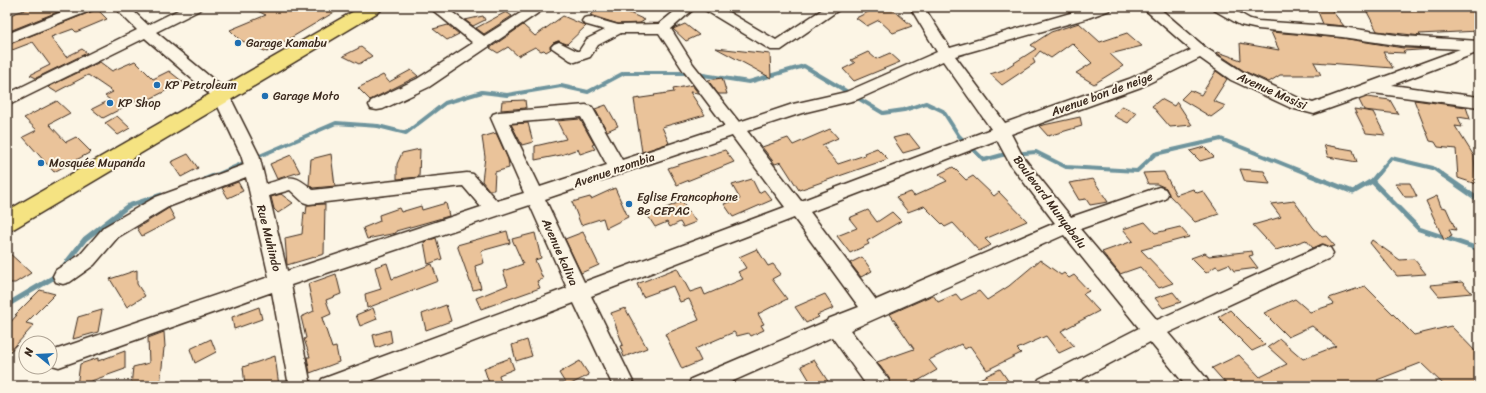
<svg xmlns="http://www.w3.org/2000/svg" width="1486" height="393" font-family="Sriracha,sans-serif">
  <rect width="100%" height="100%" fill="#fcf5e5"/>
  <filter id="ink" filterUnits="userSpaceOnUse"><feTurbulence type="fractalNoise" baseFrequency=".025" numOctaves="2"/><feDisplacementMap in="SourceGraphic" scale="8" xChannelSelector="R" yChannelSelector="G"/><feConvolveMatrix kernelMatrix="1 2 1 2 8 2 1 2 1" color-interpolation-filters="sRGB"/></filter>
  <g filter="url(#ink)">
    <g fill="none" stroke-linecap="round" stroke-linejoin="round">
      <path stroke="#6e949d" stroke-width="4" d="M255 158 336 123 378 126 406 133 445 103 482 92 507 95 561 86 588 92 624 73H690L749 82 804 66 883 113 904 110 926 103 943 111 959 136 984 160 1002 155 1036 152 1066 167 1137 171 1155 154 1221 139 1313 176
        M214 176 248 161
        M1376 176 1391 158 1433 168 1444 176"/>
      <path stroke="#6e949d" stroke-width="5" d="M1310 175 1353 192 1372 181 1377 175
        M1443 175 1479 200
        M206 179 216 175
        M1372 181 1419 229 1479 249
        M7 305 56 276 85 239 128 206 161 195"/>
    </g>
    <path fill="#eac39a" stroke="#3b2a1e" d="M33 7H70L7 32V16Z
      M95 7 107 19 76 32 73 29 51 37 66 57 82 49 87 53 36 78 30 75 50 65 33 42 7 52V45L93 11Z
      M249 7H343L267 52 240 40 230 30 266 15Z
      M602 7H616L645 20 640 23 618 24 590 15Z
      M878 7H890L912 26 893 33 879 20 867 26 856 18Z
      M1316 7H1329L1344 26 1323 24Z
      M1435 7 1479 8V31L1419 34 1421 36 1377 31 1366 10 1409 8 1410 10Z
      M506 12 512 16 484 34 476 28Z
      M483 16 485 20 473 26 465 20Z
      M563 16 586 26 567 44 558 41 553 43 550 47 551 49 546 52 544 50 541 51 535 47 518 56 508 47 498 53 490 48 523 25 535 36Z
      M1079 23 1100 42 1127 33 1142 46 1110 54 1123 66 1094 84 1076 73 1092 63 1072 43 1051 58 1040 51 1033 59 1035 63 1002 85 990 74 1003 70 1036 49 1031 45 1051 32Z
      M685 24 699 35 686 41 673 29Z
      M448 25 459 34 447 40 433 29Z
      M1271 32 1342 38 1403 48 1435 49 1403 51 1405 53 1383 52 1393 68 1314 62 1321 75H1280L1269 82 1244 71 1217 53 1218 52 1241 60 1240 43 1279 50Z
      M361 47 372 56 359 64 343 56Z
      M716 48 770 54 771 78 753 68Z
      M868 52 876 59 890 53 900 62 854 81 843 69 855 63 851 60Z
      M135 61 153 79 169 71 183 82 148 100 147 99 144 102 140 99 103 118 92 109 110 100 105 96 113 92 88 75 56 92 48 87 100 62 112 71Z
      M411 70 418 76 370 100 358 88 383 75 389 82Z
      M1216 71 1227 79 1213 101 1226 106 1211 117 1181 99 1190 90 1201 95Z
      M722 78 727 94H718L708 80Z
      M692 85 698 93 690 92 705 115 662 127 669 143 642 152 634 99 655 96 654 95 674 92 673 89Z
      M1367 97 1390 100 1398 114 1364 110 1359 100Z
      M1161 99 1174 106 1177 102 1192 125 1170 127 1152 106Z
      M525 100 526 108 501 110 502 101Z
      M1414 100 1466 107 1470 119 1458 117 1462 127 1455 126 1474 156 1476 184 1458 178 1456 149 1438 147 1435 142 1430 141Z
      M57 101 70 113 49 124 66 142 76 137 91 152 54 172 23 137 37 130 24 118Z
      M606 105 618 126 607 131 595 109Z
      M1122 106 1137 113 1128 123 1114 116Z
      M1354 109 1373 112 1385 135 1366 133Z
      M117 116 130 128 118 135 105 123Z
      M1080 117 1082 126 1048 136 1039 126Z
      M580 119 594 144 592 145 595 149 580 154 578 149 561 155 535 160V146L566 139 557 121Z
      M528 123 533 142 522 145 511 124Z
      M830 129 838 138 822 145 838 164 865 155 864 153 877 148 888 159 799 190 781 162 775 164 762 147 788 138 793 145Z
      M496 133 508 159 509 168 495 172 494 190H489L482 181 485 157 482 137Z
      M909 134 920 148 903 153 893 138Z
      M1324 145 1353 150 1357 162 1328 157Z
      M1204 147 1214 157 1200 161 1190 151Z
      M420 149 419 177 397 179V164L402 153Z
      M725 150 734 162 677 185 668 168Z
      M188 154 198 168 181 177 171 162Z
      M331 154 335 186 313 188 309 185 311 159Z
      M291 155 300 172 277 179 270 164Z
      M953 167 966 180 973 176 994 196 999 192 1027 221 985 239 991 245 979 251 953 223 945 227 924 206 908 212 896 197 911 192 914 196 947 181 939 174Z
      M1240 169 1264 171 1270 184 1245 182Z
      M1164 172 1176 195 1193 189 1197 193 1203 191 1219 214 1195 222 1169 195 1166 188 1157 184H1148L1143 173Z
      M752 179 759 193 764 190 772 200 733 217 724 204 740 199 732 185Z
      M1093 179 1108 202 1090 205 1086 199 1079 200 1069 183Z
      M238 182 243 191 228 198 222 188Z
      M1395 183H1410L1417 197H1405Z
      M615 188 628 217 606 228 603 218 581 225 572 202 590 197 591 199Z
      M281 194 293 203 278 213 274 209 271 197Z
      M1437 196 1441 207 1446 208 1456 230 1449 229 1452 236 1444 240 1426 201Z
      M682 201 696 222 683 227 680 222 670 227 667 222 655 227 648 216Z
      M1294 201 1313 227 1322 237 1326 236 1335 246 1331 247 1322 244 1313 248 1306 240 1276 250 1253 225 1281 217 1271 204Z
      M446 203 449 216 396 231V233L367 239 363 228 380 221 379 215 399 208 401 212 421 206 422 210Z
      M325 204 324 254 287 265 285 238 302 234 304 212 306 214 307 205Z
      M169 208 175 219 142 236 137 228Z
      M868 210 877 222 892 212 901 221 867 241 869 244 850 253 837 236 857 228 849 218Z
      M1145 222 1155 233 1180 227 1189 237 1141 250 1173 283 1159 288 1140 267 1120 274 1102 252 1133 241 1123 229Z
      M507 231 510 243 481 251 484 263 475 266 481 288 473 290 457 245Z
      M583 232 599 265 581 273 565 239Z
      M535 233 541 258 535 260 543 279 537 281 540 288 481 309 476 298 508 285 503 271 523 264 512 239Z
      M436 238 442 259 428 264 424 242Z
      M1372 240 1400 260 1414 259 1426 274 1397 276 1370 243Z
      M757 249 768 266 773 264 781 274 772 279 787 299 758 314 764 324 761 325 764 330 751 336 749 333 737 336 734 332 695 349 701 361 682 369 665 334 699 320 689 299 680 302 673 286 643 297 637 284 677 268 690 292 702 288 705 295 743 279 738 272 746 268 739 257Z
      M7 251 31 273 15 283H11L7 279Z
      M1252 251 1253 255 1249 256 1258 268 1234 271 1229 264 1219 268 1216 266 1206 273 1191 258 1205 253 1209 256Z
      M862 257 872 271 861 277 850 263Z
      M1040 260 1061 275 1064 273 1069 278 1074 275 1089 291 1083 294 1099 311 1061 331 1074 346 1059 353 1046 336 1017 349 1021 353 987 370 970 346 965 349 961 344 929 360 937 370 916 382 919 386H892L889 378 877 362 914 349 890 314 933 295 938 302 956 294 961 300 979 291 987 300 1009 286Z
      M387 263 392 279 432 264 438 281 367 308 365 294 381 289 375 267Z
      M137 270V284L145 296 127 307 110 279Z
      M336 274 341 294 326 300 331 314 322 318 332 348 336 347 339 362 310 373 307 357H310L304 339 306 338 301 317 314 311 308 284Z
      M1462 282 1472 293 1439 296 1430 285Z
      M1365 286 1414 335 1451 326 1479 355V386H1445L1421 363 1377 380 1383 386H1228L1212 368 1239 355 1260 377 1287 364 1268 347 1280 339 1303 359 1336 346 1312 326 1288 337 1264 313 1295 299 1310 312 1334 304 1329 298Z
      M40 290 55 294 26 323 34 325 7 355V326L17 315H15Z
      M1173 292 1181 302 1163 308 1155 298Z
      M825 294 834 308 817 315 819 317 806 323 795 307Z
      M446 305 451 321 426 330 422 314Z
      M259 307 262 319 234 329 232 317Z
      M373 308 377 319 360 326 356 315Z
      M625 308 647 348 624 357 620 346 623 345 611 313Z
      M102 310 98 332 73 339 78 317Z
      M1230 310 1265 345 1252 351 1218 317Z
      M390 330 392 342 376 348 373 335Z
      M164 332 165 347 164 348 160 386H131L133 367 149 363 148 338Z
      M211 339 216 352 195 363 190 349Z
      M527 340 532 356 516 361 512 345Z
      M125 351V369L77 386 80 364 98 358V361Z
      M275 356 279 386H245L243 367Z
      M510 358 514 369 499 375 502 386H490L484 368Z
      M814 360 831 386H813L801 366Z
      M580 361 589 375 567 386 559 373Z
      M1000 369 1009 382 1000 386H965Z"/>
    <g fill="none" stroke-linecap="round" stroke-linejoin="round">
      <g stroke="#3b2a1e" stroke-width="3">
        <path id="minor" d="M74 7H94L92 10 7 44V34Z
          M114 7H129L148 25 184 7H202L200 10 156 32 227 91 259 155 266 184C291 177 292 172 313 190L467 173 473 174 497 201 524 193 491 118 493 114 499 112 586 105 592 107 622 160 725 126 683 70 659 33H621L598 45 590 57 575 62 570 60 551 47 554 44 559 42 577 51H579L587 39 605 30 584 24 582 21 584 18 589 17 618 25 659 24 680 7H696L671 29 693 64 739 122 793 104 846 92 937 52 910 7H924L950 48 1091 7H1112L1110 10 1085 19 955 56 1005 123 1129 79 1191 50 1142 7H1158L1206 48 1243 72 1303 100 1313 103 1460 49 1403 46 1342 37 1258 29 1240 25 1214 10 1212 7H1229L1250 19 1258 21 1342 27 1403 36 1479 41V52L1392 85 1479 97V107L1373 93 1314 114 1291 108 1231 80 1200 58 1141 87 1011 134 1023 157 1071 217 1159 187 1165 189 1168 194 1165 199 1080 229 1157 320 1316 248 1323 245 1330 248 1333 253 1330 258 1168 333 1207 379 1210 386H1186L1150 342 1068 386H1036L1039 379 1139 328 1064 235 850 330 888 379 891 386H867L832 337 722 386H688L691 379 827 321 828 319 859 307 794 218 591 296 635 386H613L574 303 356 386H319L322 379 567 288 530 205 291 285 311 386H289L272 292 59 367 52 365 50 361 52 351 269 277 246 177 168 207 118 237 94 265 70 282 63 284 56 282 53 276 56 270 80 255 104 227 156 197 244 165 241 155 214 98 145 38 7 106V94L137 30ZM943 61 991 129 801 201 747 131 802 113 856 100ZM581 117 607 165 540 187 509 123ZM732 136 785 207 584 282 545 199ZM997 140 1010 164 1055 223 876 300 810 212ZM463 186 481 207 287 271 269 196 290 190 303 202 309 204Z
          M429 7H445L484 36 530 7H547L429 87 383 109 377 110 371 109 369 105 371 101 417 79 473 43Z
          M703 7H720L776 40 826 7H843L781 50H771L705 10Z"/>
      </g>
      <g stroke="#3b2a1e" stroke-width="3">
        <path id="highway" d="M361 7H383L380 11 15 228 7 231V211Z"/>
      </g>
      <use href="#minor" fill="#fcf5e5" fill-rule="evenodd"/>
      <use href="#highway" fill="#f5e382" fill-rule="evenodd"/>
    </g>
  </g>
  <g fill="#1f6fb2" stroke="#fcf5e5" stroke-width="1.5">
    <circle cx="238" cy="43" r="4"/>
    <circle cx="157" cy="85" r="4"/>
    <circle cx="265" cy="96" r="4"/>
    <circle cx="110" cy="103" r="4"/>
    <circle cx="41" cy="163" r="4"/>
    <circle cx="629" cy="204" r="4"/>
  </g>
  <g text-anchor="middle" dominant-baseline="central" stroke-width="4" stroke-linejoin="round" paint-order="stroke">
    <g font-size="12" fill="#3b2a1e" stroke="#fcf5e5" text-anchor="start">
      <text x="246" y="43">Garage Kamabu</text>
      <text x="165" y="85">KP Petroleum</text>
      <text x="273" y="96">Garage Moto</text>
      <text x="118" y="103">KP Shop</text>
      <text x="49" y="163">Mosquée Mupanda</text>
      <text x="637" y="197">Eglise Francophone<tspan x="637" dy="14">8e CEPAC</tspan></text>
    </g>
    <g font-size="12" fill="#3b2a1e" stroke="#fcf5e5">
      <text transform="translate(1272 91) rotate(24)">Avenue Masisi</text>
      <text transform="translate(1102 94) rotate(-20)">Avenue bon de neige</text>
      <text transform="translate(614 170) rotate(-19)">Avenue nzombia</text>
      <text transform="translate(1050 202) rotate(53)">Boulevard Munyabelu</text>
      <text transform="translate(269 238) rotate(76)">Rue Muhindo</text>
      <text transform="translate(560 252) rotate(66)">Avenue kaliva</text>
    </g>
  </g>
  <rect width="1486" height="393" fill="none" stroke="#fcf5e5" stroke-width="24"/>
  <rect x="12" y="12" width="1462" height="369" fill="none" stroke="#3b2a1e" stroke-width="1.5" filter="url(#ink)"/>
  <g transform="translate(38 355) rotate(288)"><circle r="19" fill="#fcf5e5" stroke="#afa495"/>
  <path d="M0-3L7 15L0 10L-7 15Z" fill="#1f6fb2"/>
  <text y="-6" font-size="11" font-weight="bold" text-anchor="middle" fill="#3b2a1e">N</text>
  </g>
</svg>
